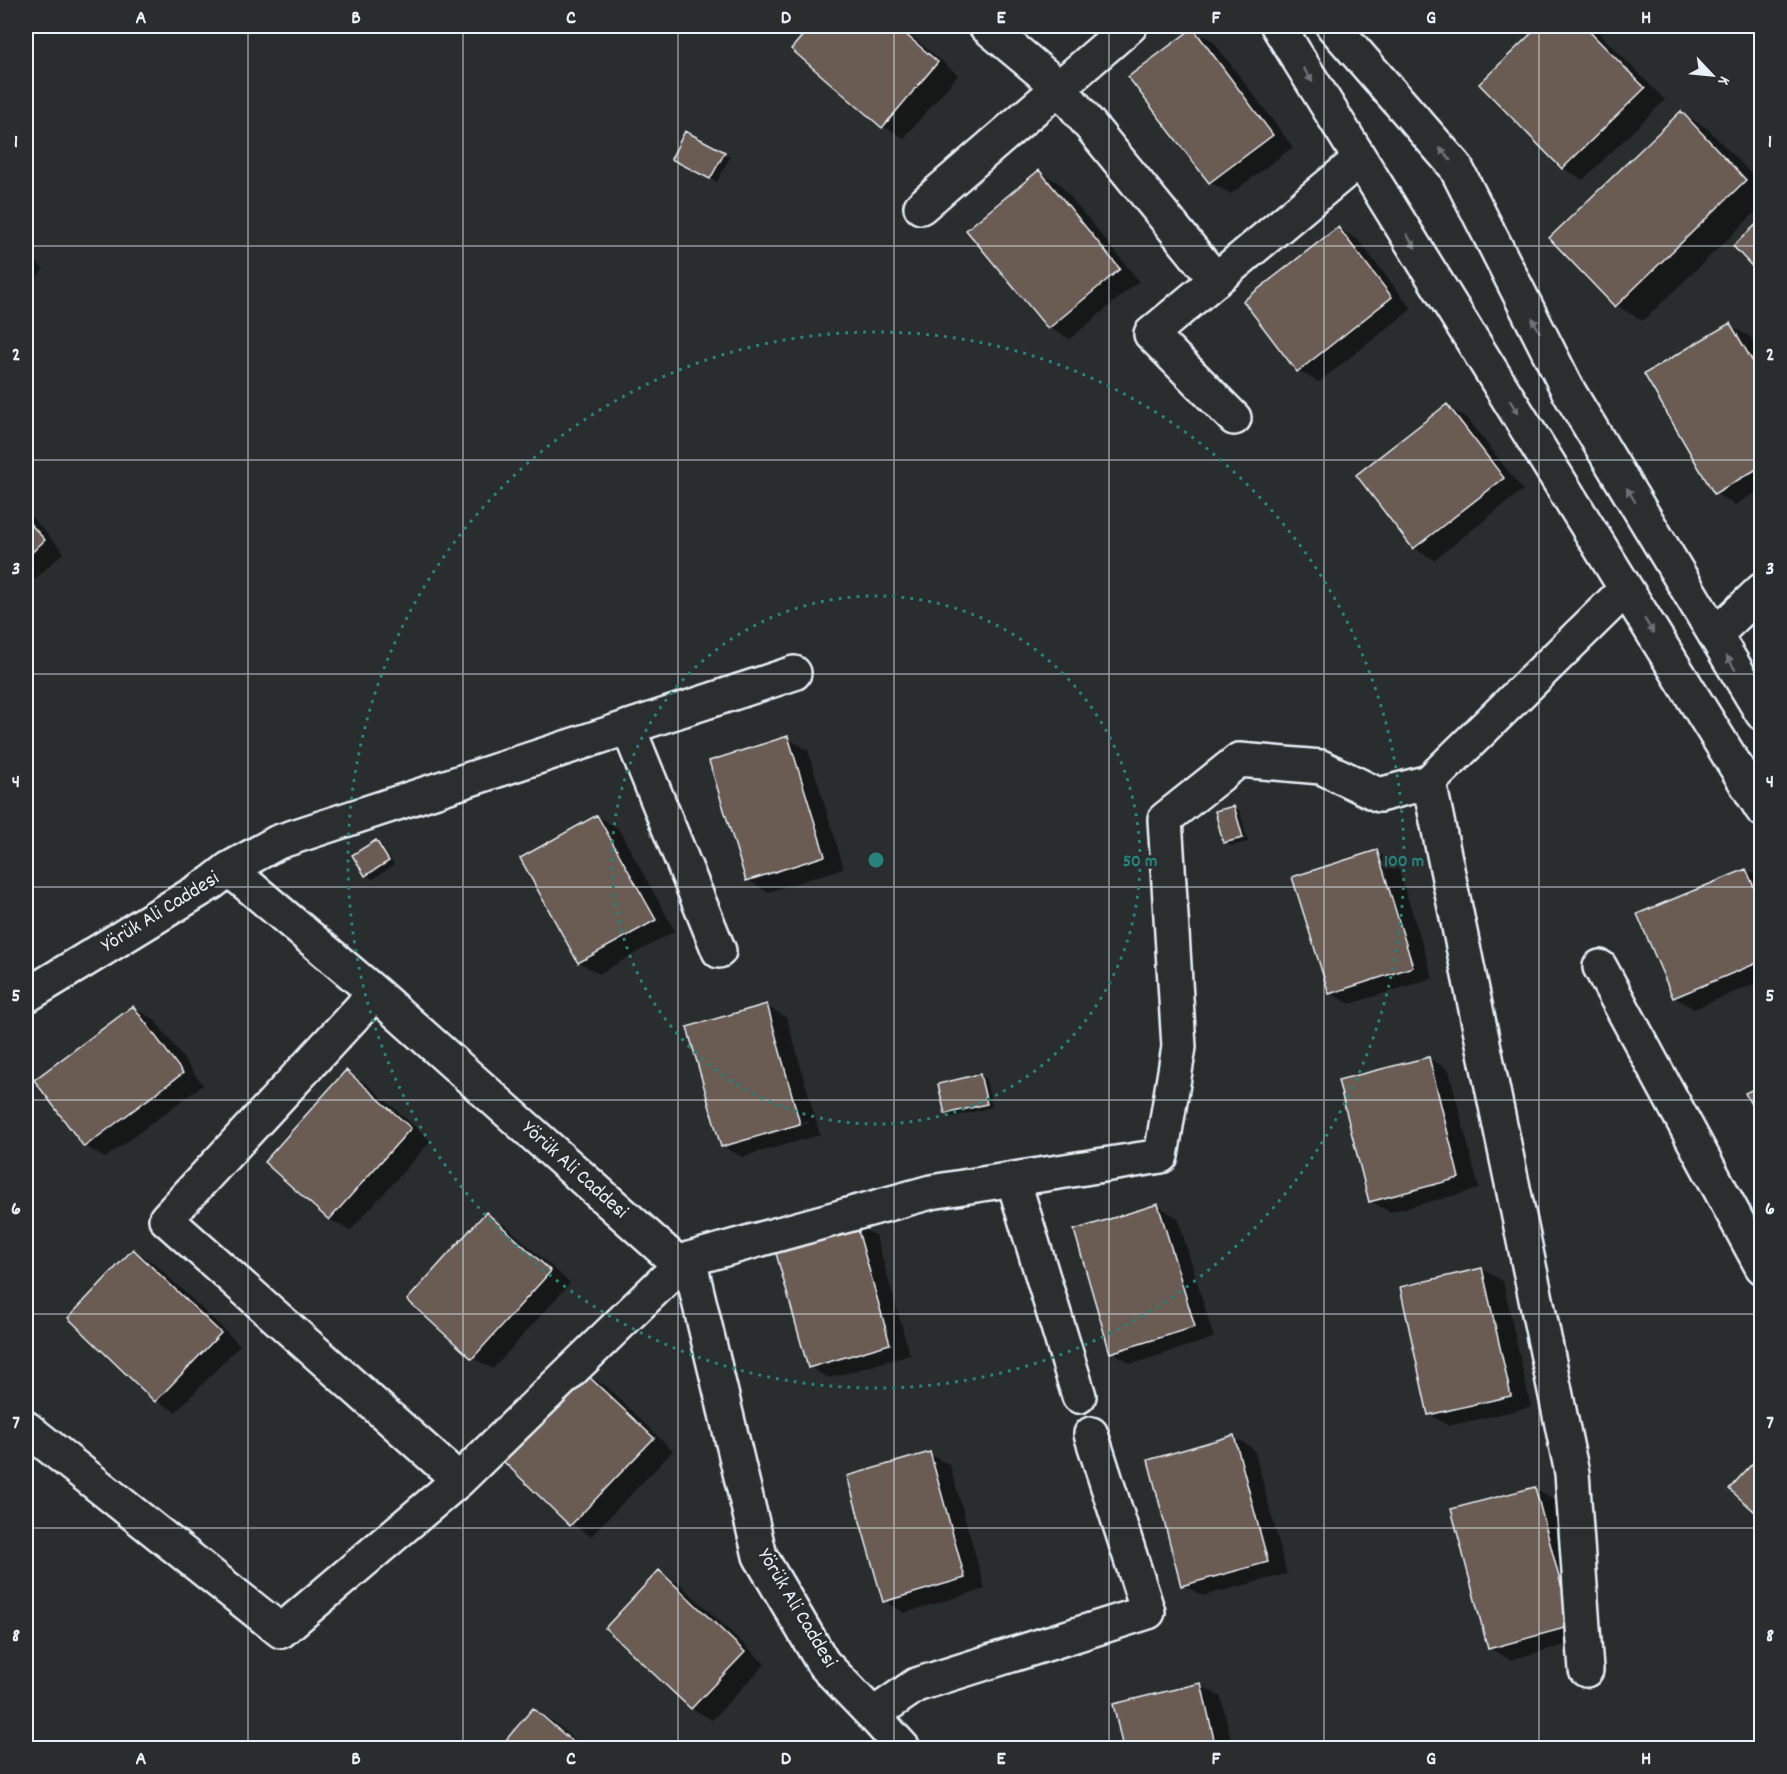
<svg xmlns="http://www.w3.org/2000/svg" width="1787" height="1774" font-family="Dekko,sans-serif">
  <rect width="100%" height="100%" fill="#2a2d2e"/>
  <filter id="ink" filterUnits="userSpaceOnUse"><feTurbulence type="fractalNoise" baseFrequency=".0167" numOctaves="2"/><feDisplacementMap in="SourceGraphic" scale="12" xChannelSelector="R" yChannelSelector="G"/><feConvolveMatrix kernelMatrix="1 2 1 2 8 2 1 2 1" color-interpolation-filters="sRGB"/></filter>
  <g filter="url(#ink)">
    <path fill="#0007" fill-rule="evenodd" d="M813 26H900L958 75 904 138 883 126 793 49Z
      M1541 26H1592L1665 100 1583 180 1563 168 1481 84Z
      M1193 30 1213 41 1293 147 1231 194 1210 182 1130 77Z
      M1681 113 1708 129 1762 185V206L1643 321 1616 305Z
      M686 133 730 157 717 182 673 158Z
      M1039 172 1059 183 1139 281 1070 339 1049 328Z
      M1338 228 1358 240 1412 309 1319 382 1298 371Z
      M26 253 44 269 26 291Z
      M1730 325 1750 337 1762 356V489L1735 505 1715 493Z
      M1447 406 1467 418 1523 490 1434 560 1414 548Z
      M26 511 64 552 26 588Z
      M787 738 808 750 844 868 768 892 748 880Z
      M1234 808 1240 811 1248 842 1231 846 1225 842Z
      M597 816 618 828 675 931 599 974 579 962Z
      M376 842 382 846 394 865 373 879 366 875Z
      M1377 852 1397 864 1433 978 1350 1004 1330 993Z
      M1746 870 1762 879V981L1694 1009 1674 997Z
      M767 1006 787 1018 820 1135 742 1157 722 1146ZM807 1121 808 1123 736 1144V1141Z
      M133 1008 154 1019 203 1085 105 1158 85 1146Z
      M1429 1058 1449 1070 1479 1189 1390 1212 1370 1201Z
      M347 1072 367 1084 431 1141 350 1231 329 1219Z
      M980 1075 986 1079 992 1107 953 1117 947 1113Z
      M1158 1206 1178 1218 1214 1338 1132 1364 1112 1352Z
      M486 1214 506 1226 570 1283 493 1369 473 1358Z
      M856 1224 876 1236 910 1355 829 1378 809 1367Z
      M134 1251 154 1263 240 1345 176 1412 156 1400Z
      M1482 1269 1503 1281 1531 1407 1449 1426 1429 1414Z
      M586 1375 606 1386 673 1451 591 1536 571 1524Z
      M1234 1437 1254 1449 1287 1574 1203 1596 1183 1585Z
      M929 1454 950 1465 985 1589 904 1613 884 1601Z
      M1535 1488 1555 1500 1591 1638 1510 1660 1490 1648Z
      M660 1572 680 1584 765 1664 712 1720 692 1708Z
      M1201 1685 1221 1697 1233 1748H1125L1114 1705Z
      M534 1710 554 1722 585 1748H500Z"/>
    <path fill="#6b5b53" stroke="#e8f1f8" stroke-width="1.5" d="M811 26H896L938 62 882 128 791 49Z
      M1539 26H1584L1645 88 1562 169 1479 84Z
      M1193 28 1273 135 1209 183 1128 77Z
      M1681 111 1746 180 1615 307 1549 238Z
      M685 131 725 152 710 179 671 159Z
      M1039 170 1120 269 1048 329 966 230Z
      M1762 219V277L1733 246Z
      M1338 227 1392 297 1297 372 1243 301Z
      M1730 323 1762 377V466L1714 494 1644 374Z
      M1447 404 1504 478 1413 549 1356 475Z
      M26 519 45 540 26 558Z
      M788 736 825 856 746 881 709 761Z
      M1234 806 1243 838 1223 843 1215 811Z
      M597 815 656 920 578 963 520 858Z
      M376 840 389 861 365 876 352 855Z
      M1377 850 1413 967 1329 994 1292 877Z
      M1746 869 1762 905V961L1673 998 1637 914Z
      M767 1004 800 1124 721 1147 687 1027Z
      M133 1006 183 1073 84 1147 34 1080Z
      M1429 1057 1459 1178 1369 1202 1338 1080Z
      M346 1070 411 1128 329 1220 264 1162Z
      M980 1074 987 1104 945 1114 938 1084Z
      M1762 1085V1125L1745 1093Z
      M1158 1204 1195 1327 1110 1353 1074 1230Z
      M486 1212 551 1271 472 1359 407 1300Z
      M856 1223 890 1344 808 1368 774 1246Z
      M133 1249 221 1333 155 1402 68 1318Z
      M1482 1268 1511 1396 1428 1415 1400 1287Z
      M585 1373 654 1438 570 1526 502 1460Z
      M1234 1435 1268 1562 1181 1586 1148 1460Z
      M930 1452 965 1578 883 1602 847 1476Z
      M1762 1453V1518L1729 1489Z
      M1535 1487 1572 1626 1488 1649 1451 1509Z
      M659 1570 745 1652 691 1709 605 1628Z
      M1201 1683 1216 1748H1123L1113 1704Z
      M533 1708 580 1748H499Z"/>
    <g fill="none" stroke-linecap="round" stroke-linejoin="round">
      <g stroke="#e8f1f8" stroke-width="38">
        <path id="minor" d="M986 26 1059 87 1216 280
          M1278 26 1762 809
          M1333 26 1455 166 1569 392 1762 713
          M921 207 1130 26
          M1234 418 1151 334 1360 159
          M1715 635 1762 590
          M628 727 719 951
          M1429 782 1572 1473 1586 1670
          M229 869 278 842 794 673
          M1600 967 1762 1267
          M26 996 211 883 229 869 375 993 680 1265 689 1259 760 1556 823 1663 873 1715 903 1748
          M1013 1179 1079 1396
          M689 1259 931 1192 1161 1156 1179 1047 1165 819 1239 760 1321 767 1379 795 1429 782 1626 589
          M26 1428 281 1631 459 1480 166 1219 375 993
          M459 1480 680 1265
          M873 1715 916 1685 1148 1612 1091 1434"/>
      </g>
      <use href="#minor" stroke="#2a2d2e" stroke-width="33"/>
    </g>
    <defs><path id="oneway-solid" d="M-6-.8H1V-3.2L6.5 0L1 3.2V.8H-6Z" transform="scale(1.5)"/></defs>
    <g fill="#6c7275">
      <use href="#oneway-solid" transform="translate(1308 75) rotate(58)"/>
      <use href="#oneway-solid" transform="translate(1445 154) rotate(-131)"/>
      <use href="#oneway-solid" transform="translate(1411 241) rotate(58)"/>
      <use href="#oneway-solid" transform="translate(1536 325) rotate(-117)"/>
      <use href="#oneway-solid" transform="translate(1514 407) rotate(58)"/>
      <use href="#oneway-solid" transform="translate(1631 495) rotate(-121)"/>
      <use href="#oneway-solid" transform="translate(1649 626) rotate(58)"/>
      <use href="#oneway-solid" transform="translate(1731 663) rotate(-121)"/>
    </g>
  </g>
  <path fill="none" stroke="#e8f1f8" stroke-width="1.5" stroke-opacity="0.55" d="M248 26V1748M463 26V1748M678 26V1748M894 26V1748M1109 26V1748M1324 26V1748M1539 26V1748M26 246H1762M26 460H1762M26 674H1762M26 887H1762M26 1100H1762M26 1314H1762M26 1528H1762"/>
  <g fill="none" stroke="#25827c" stroke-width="3" stroke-dasharray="3 6">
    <circle cx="876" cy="860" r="264"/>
    <circle cx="876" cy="860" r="528"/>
  </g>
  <g text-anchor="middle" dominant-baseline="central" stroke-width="5" stroke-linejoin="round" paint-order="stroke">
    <g font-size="21" fill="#e8f1f8" stroke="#2a2d2e">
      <text transform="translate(161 913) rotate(-32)">Yörük Ali Caddesi</text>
      <text transform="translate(574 1171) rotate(42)">Yörük Ali Caddesi</text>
      <text transform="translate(796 1609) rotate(59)">Yörük Ali Caddesi</text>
    </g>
  </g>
  <circle cx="876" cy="860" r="9" fill="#25827c" stroke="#2a2d2e" stroke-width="3"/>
  <g font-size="18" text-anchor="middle" font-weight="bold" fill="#25827c" stroke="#2a2d2e" stroke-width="5" stroke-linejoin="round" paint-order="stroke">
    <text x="1140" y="866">50 m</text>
    <text x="1404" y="866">100 m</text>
  </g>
  <rect width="1787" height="1774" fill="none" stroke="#2a2d2e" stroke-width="66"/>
  <g transform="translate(1712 75) rotate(116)" stroke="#2a2d2e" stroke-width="4.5" paint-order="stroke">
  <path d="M0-4.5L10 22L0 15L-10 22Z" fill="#e8f1f8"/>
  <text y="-9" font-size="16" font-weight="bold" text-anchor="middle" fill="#e8f1f8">K</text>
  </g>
  <rect x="33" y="33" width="1721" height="1708" fill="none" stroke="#e8f1f8" stroke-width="2"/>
  <g font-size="20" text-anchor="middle" font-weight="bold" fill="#e8f1f8">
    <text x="141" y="23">A</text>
    <text x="356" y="23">B</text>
    <text x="571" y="23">C</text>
    <text x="786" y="23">D</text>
    <text x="1001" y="23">E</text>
    <text x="1216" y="23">F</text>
    <text x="1431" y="23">G</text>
    <text x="1646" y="23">H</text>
    <text x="16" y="147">1</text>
    <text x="1770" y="147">1</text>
    <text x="16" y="360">2</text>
    <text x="1770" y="360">2</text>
    <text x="16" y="574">3</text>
    <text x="1770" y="574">3</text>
    <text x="16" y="787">4</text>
    <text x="1770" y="787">4</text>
    <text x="16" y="1001">5</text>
    <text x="1770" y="1001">5</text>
    <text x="16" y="1214">6</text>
    <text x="1770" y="1214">6</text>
    <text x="16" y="1428">7</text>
    <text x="1770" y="1428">7</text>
    <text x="16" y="1641">8</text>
    <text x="1770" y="1641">8</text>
    <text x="141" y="1764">A</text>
    <text x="356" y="1764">B</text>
    <text x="571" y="1764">C</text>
    <text x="786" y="1764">D</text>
    <text x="1001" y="1764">E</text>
    <text x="1216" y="1764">F</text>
    <text x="1431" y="1764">G</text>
    <text x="1646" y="1764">H</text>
  </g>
</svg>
